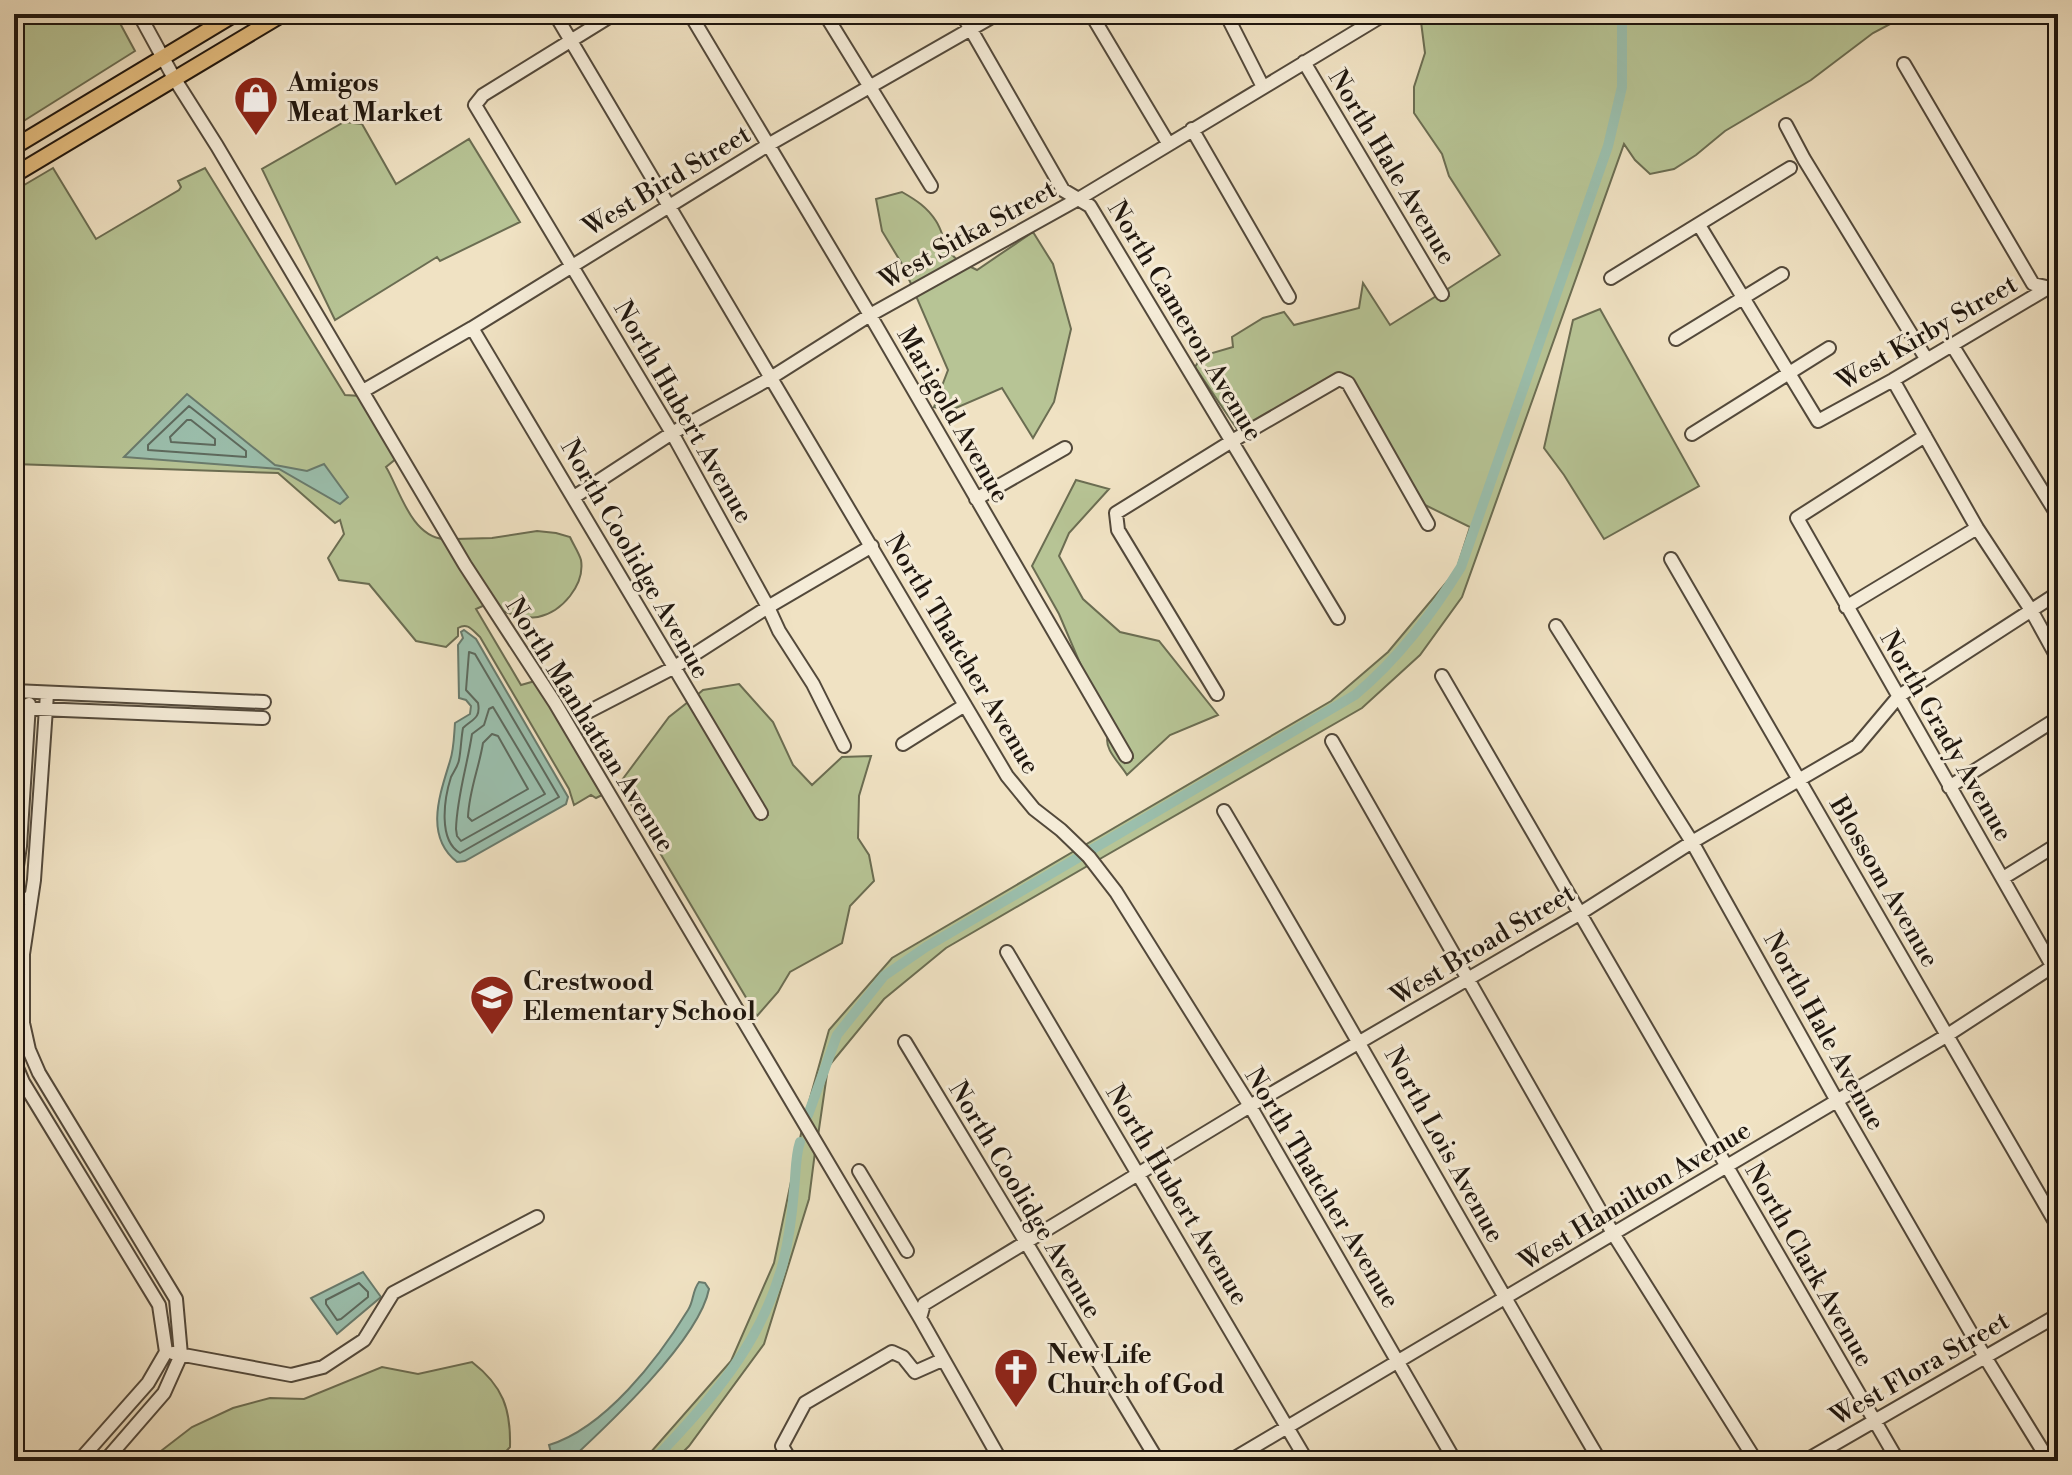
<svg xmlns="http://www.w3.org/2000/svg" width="2072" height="1475" font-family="'Libre Bodoni',serif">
  <rect width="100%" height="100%" fill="#f0e2c3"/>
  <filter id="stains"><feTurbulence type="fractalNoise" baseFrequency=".0025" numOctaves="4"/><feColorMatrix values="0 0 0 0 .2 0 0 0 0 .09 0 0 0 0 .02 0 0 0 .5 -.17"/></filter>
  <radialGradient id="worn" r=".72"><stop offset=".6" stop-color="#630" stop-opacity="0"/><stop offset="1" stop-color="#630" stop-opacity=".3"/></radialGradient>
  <path fill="#b7c495" stroke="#6b6d52" stroke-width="2" d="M14 14H115L135 51 14 127Z
    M1420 14H1909L1873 33 1811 80 1725 131 1696 155 1674 169 1650 174 1635 160 1624 144 1462 597 1420 655 1362 708 1098 860 1085 845 1331 701 1388 652 1456 571 1470 527 1425 505 1349 376 1237 429 1195 367 1202 356 1233 347 1232 337 1263 318 1284 312 1294 325 1359 308 1363 283 1390 325 1438 295 1441 301 1449 296 1446 290 1500 255 1449 176 1442 154 1414 113V87L1425 53Z
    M344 122 362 124 396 184 469 139 520 222 440 261 437 257 335 320 262 169Z
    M53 168 96 239 179 190 181 187 178 181 205 168 345 395 361 396 397 458 386 467C399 488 411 537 444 539L485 605 476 609 521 685 535 681 602 795 596 798 591 795 574 805 569 789 480 637C472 630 468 622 458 628V636L446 647 416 641 369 584 339 580 328 558 344 534 340 520 335 523 278 473 14 464V191Z
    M902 192C916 200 927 207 936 221 944 233 945 252 958 260L912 286 902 264 882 231 876 199Z
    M1033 232 1053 264 1071 329 1054 402 1033 438 1002 388 949 411 934 407 948 370 916 296 969 266 977 270Z
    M1600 309 1699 486 1604 539 1564 475 1544 448 1573 320Z
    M1076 480 1109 489 1069 533 1059 556 1083 599 1120 632 1159 641 1218 715 1170 735 1127 775C1120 763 1103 749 1108 735L1125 763 1133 758 1082 668 1059 614 1032 566Z
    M537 531 556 533 570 537C573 544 579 553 581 560 585 585 562 612 538 617 528 619 510 614 500 610L456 539 492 538Z
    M739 684 773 722 793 765 812 785 842 757 871 756 859 796 858 838 869 855 874 881 850 906 842 943 790 972 778 992 757 1016 619 784 669 717 688 702 760 820 768 815 696 696 703 690Z
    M1076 850 1089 865 946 948 884 999 828 1067 818 1136 805 1116 829 1030 892 958Z
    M802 1129 815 1152 809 1199 764 1344 689 1446 674 1461H643L731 1361 774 1263Z
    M472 1362C503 1386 511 1409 510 1447L503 1455 486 1461H148L192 1427 233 1408 270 1398 304 1399 382 1367 418 1374Z"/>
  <path fill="#9bbfad" stroke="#697b6d" stroke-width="2" d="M187 394 275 465 307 471 324 464 348 497 340 504 279 469 124 457Z
    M464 630 476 639 568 797 566 804 465 861 457 862C424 836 440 794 450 761 454 749 454 735 455 723L470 714 471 706 466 700 459 698 458 645 463 638 461 632Z
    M363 1272 381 1297 337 1334 311 1298Z
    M699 1282 705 1283 709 1289C699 1340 608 1425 569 1461H553L549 1445C605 1428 658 1359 688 1310 694 1301 692 1291 699 1282Z"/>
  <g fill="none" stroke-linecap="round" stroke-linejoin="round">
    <path stroke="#5d6a5e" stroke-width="2" d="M189 406 246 451V457L148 450V445Z
      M187 420H191L215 439V445L171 442 170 437Z
      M469 652 475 654 559 797 460 853C438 840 444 799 451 777 454 771 458 766 459 760 461 750 461 739 463 728 472 719 481 719 478 703L466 690Z
      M493 707 545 794 461 841 457 836 456 829C457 796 467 767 472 734L484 725 489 709Z
      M492 734 498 736 528 789 472 821 468 817C469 791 479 768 483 743Z
      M359 1283 368 1292V1297L341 1319 337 1320 326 1304V1300Z"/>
    <path stroke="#9bbfad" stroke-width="10" d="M808 1115 837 1035 884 976 926 947 1355 695C1399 658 1431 615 1461 567L1608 146 1622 87V14
      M653 1461C710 1401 761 1345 783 1263 789 1239 792 1215 794 1190 796 1174 795 1157 800 1142"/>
    <g stroke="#53493b" stroke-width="16">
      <path id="minor" d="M139 14 174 78 217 146 465 565 555 703 920 1318 1001 1461
        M555 14 1007 776 1034 809 1061 830 1089 857 1116 892 1250 1106 1455 1461
        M614 14 483 95 475 105 672 433 768 607 779 631 813 684 844 746
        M690 14 870 315 1126 756
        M825 14 931 186
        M962 14 1063 190 1090 206 1338 618
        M1091 14 1168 143
        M1226 14 1263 87
        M1304 62 1442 294
        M1904 64 2033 284 2051 288
        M1786 125 1804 159 1927 360
        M1192 129 1289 297
        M1699 225 1818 421 1893 380 2058 282
        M1611 278 1790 168
        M472 328 761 813
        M1676 339 1782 274
        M1952 345 2058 516
        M1893 380 1977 528 2031 610 2058 659
        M363 391 472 328 768 145 997 14
        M1692 434 1829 348
        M1925 436 1797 518 2058 976
        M574 497 672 433 769 379 870 315 1080 198 1385 14
        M976 499 1065 448
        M1671 559 2058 1227
        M1846 607 1977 528
        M1556 626 1692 842 1837 1101 1985 1357 2049 1461
        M1442 676 1898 1461
        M14 691 264 702
        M47 694 34 880 23 954V1023L29 1050 39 1073 176 1299 181 1355 164 1393 105 1461
        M1217 694 1118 530 1116 513 1232 441 1339 379 1348 383 1428 524
        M14 708 263 718
        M584 714 673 668 768 607 872 546
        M1332 741 1614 1235 1756 1461
        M903 744 965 705
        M1949 787 2058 718
        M1224 811C1351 1026 1473 1245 1600 1461
        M2003 878 2058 844
        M14 886 20 846 29 704
        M14 898 31 899
        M1007 952 1307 1461
        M905 1042 1158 1461
        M14 1061 23 1082 159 1305 166 1352 148 1383 79 1461
        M859 1171 907 1251
        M920 1318 924 1304 1250 1106 1579 914 1692 842 1857 746 1899 696 2058 593
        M173 1353 291 1375 323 1367 364 1340 393 1293 537 1217
        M791 1461 782 1446 805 1403 892 1352 903 1357 915 1372 942 1360
        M1230 1461 1946 1036 2058 963
        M1805 1461 2058 1315"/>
    </g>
    <g stroke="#1f160e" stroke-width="18">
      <path id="major" d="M14 147 235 14
        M14 175 283 14"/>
    </g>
    <use href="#minor" stroke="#f5ecd8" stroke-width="12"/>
    <use href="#major" stroke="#e8c182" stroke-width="14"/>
  </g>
  <defs>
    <g id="shop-pin" transform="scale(2.3)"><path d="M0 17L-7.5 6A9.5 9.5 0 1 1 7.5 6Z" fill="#8f2418" stroke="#f5ecd8"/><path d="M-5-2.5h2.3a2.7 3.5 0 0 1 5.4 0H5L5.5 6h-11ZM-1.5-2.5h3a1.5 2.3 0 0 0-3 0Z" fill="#fff"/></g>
    <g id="school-pin" transform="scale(2.3)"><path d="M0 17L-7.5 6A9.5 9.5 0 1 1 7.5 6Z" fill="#8f2418" stroke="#f5ecd8"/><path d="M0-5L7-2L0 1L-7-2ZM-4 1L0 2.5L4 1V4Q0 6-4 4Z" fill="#fff"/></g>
    <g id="church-pin" transform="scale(2.3)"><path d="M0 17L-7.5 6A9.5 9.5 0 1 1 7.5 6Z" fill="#8f2418" stroke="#f5ecd8"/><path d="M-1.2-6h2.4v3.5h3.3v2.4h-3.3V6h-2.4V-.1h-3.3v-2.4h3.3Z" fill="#fff"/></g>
  </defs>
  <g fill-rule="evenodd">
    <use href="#shop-pin" x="256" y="98"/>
    <use href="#school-pin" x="492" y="997"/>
    <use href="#church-pin" x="1016" y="1370"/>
  </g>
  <g text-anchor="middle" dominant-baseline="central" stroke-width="6" stroke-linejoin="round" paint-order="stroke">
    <g font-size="26" font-weight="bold" fill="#1f160e" stroke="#f5ecd8" text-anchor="start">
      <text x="287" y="83">Amigos<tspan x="287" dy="30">Meat Market</tspan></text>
      <text x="523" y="982">Crestwood<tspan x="523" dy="30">Elementary School</tspan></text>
      <text x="1047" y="1355">New Life<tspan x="1047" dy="30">Church of God</tspan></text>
    </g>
    <g font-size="26" fill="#1f160e" stroke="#f5ecd8">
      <text transform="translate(1392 167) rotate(59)">North Hale Avenue</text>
      <text transform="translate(667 181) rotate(-31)">West Bird Street</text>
      <text transform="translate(968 235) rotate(-29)">West Sitka Street</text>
      <text transform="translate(1185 321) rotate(59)">North Cameron Avenue</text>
      <text transform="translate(1927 333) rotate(-30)">West Kirby Street</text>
      <text transform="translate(683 412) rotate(60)">North Hubert Avenue</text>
      <text transform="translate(953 415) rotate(60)">Marigold Avenue</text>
      <text transform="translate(635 559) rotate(60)">North Coolidge Avenue</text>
      <text transform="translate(962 654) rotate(59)">North Thatcher Avenue</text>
      <text transform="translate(590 725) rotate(58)">North Manhattan Avenue</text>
      <text transform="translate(1946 736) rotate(60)">North Grady Avenue</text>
      <text transform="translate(1884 882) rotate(60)">Blossom Avenue</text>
      <text transform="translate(1483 945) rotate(-31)">West Broad Street</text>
      <text transform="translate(1824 1031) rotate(61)">North Hale Avenue</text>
      <text transform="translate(1444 1145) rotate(61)">North Lois Avenue</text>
      <text transform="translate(1322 1188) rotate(59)">North Thatcher Avenue</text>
      <text transform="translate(1177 1195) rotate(59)">North Hubert Avenue</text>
      <text transform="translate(1635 1196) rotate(-31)">West Hamilton Avenue</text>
      <text transform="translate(1025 1200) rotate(59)">North Coolidge Avenue</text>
      <text transform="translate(1809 1265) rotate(60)">North Clark Avenue</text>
      <text transform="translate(1920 1369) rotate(-30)">West Flora Street</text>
    </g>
  </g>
  <rect width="2072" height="1475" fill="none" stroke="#f0e2c3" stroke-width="48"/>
  <rect x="16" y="16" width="2040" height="1443" fill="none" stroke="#1f160e" stroke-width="4"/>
  <rect x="24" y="24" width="2024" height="1427" fill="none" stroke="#1f160e" stroke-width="2"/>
  <rect width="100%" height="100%" filter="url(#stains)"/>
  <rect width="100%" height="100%" fill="url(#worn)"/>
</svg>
